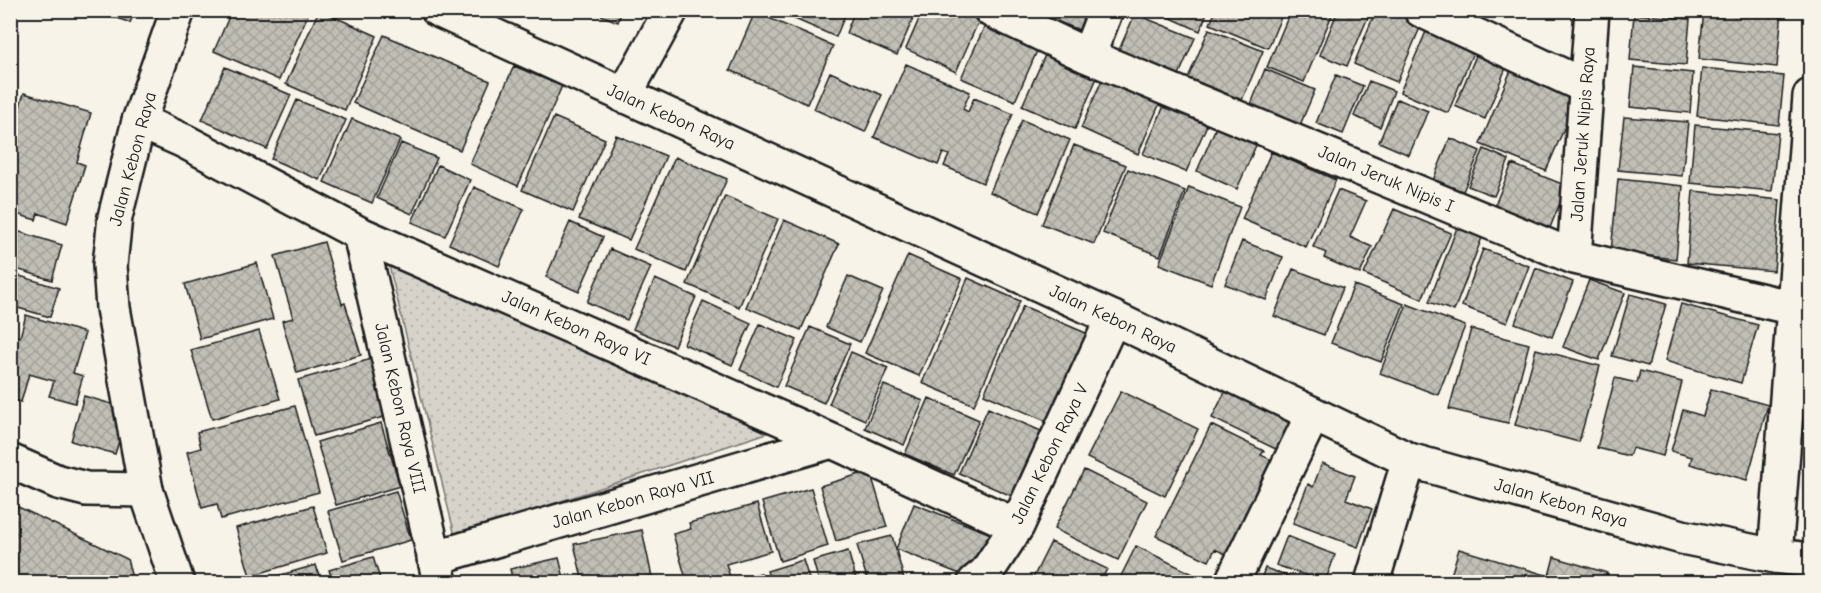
<svg xmlns="http://www.w3.org/2000/svg" width="1821" height="593" font-family="'Comic Neue',sans-serif">
  <defs>
    <pattern id="park-dots" width="8" height="8" patternUnits="userSpaceOnUse" patternTransform="scale(1.5)"><rect width="8" height="8" fill="#d7d3cb"/><path d="M2 2h.1M6 6h.1" fill="none" stroke="#b8b5ae" stroke-width="1.8" stroke-linecap="round"/></pattern>
    <pattern id="building-cross-hatch" width="8" height="8" patternUnits="userSpaceOnUse" patternTransform="scale(1.5)"><rect width="8" height="8" fill="#c0beb5"/><path d="M0 0l8 8M0 8l8-8" fill="none" stroke="#a4a39b"/></pattern>
  </defs>
  <rect width="100%" height="100%" fill="#f7f3e8"/>
  <filter id="ink" filterUnits="userSpaceOnUse"><feTurbulence type="fractalNoise" baseFrequency=".0167" numOctaves="2"/><feDisplacementMap in="SourceGraphic" scale="12" xChannelSelector="R" yChannelSelector="G"/><feConvolveMatrix kernelMatrix="1 2 1 2 8 2 1 2 1" color-interpolation-filters="sRGB"/></filter>
  <g filter="url(#ink)">
    <path fill="url(#park-dots)" stroke="#7a7874" stroke-width="1.5" d="M383 241 767 433 455 536Z"/>
    <path fill="url(#building-cross-hatch)" stroke="#1c1c1c" stroke-width="1.5" d="M98 10H135L130 23Z
      M232 10H310L279 80 214 51Z
      M319 10 377 36 345 110 286 84Z
      M588 10H622L618 22Z
      M774 10H847L836 37Z
      M855 10H917L897 55 846 33Z
      M923 10H962L980 18 956 72 906 49Z
      M1043 10H1101L1092 35 1041 15Z
      M1153 10H1208L1200 31Z
      M1216 10H1284L1268 48 1210 24Z
      M1291 10H1334L1304 82 1267 67Z
      M1338 10H1371L1347 66 1320 55Z
      M1376 10H1391L1422 23 1397 82 1354 64Z
      M1517 10H1585V16Z
      M1704 10H1782L1777 67 1699 59Z
      M755 12 833 46 807 104 730 70Z
      M1135 14 1195 38 1178 77 1118 52Z
      M1634 14 1690 19 1686 65 1630 60Z
      M988 19 1041 42 1015 101 961 78Z
      M1431 20 1478 40 1448 113 1400 92Z
      M1209 29 1263 51 1242 100 1188 78Z
      M384 35 490 81 460 150 353 103Z
      M1050 44 1102 66 1075 129 1022 106Z
      M1480 46 1510 58 1485 119 1455 106Z
      M1514 63 1580 91 1546 171 1480 144Z
      M906 64 970 92 963 109 968 112 974 98 1013 114 983 183 944 166 949 155 943 153 938 165 874 137Z
      M514 66 562 86 518 186 470 164Z
      M225 67 291 95 267 149 202 120Z
      M1634 67 1693 73 1690 113 1630 107Z
      M1702 68 1784 76 1779 125 1697 116Z
      M1265 69 1315 90 1297 132 1248 112Z
      M830 72 882 95 865 132 814 109Z
      M1105 73 1162 98 1138 154 1081 128Z
      M1336 75 1363 86 1343 134 1316 123Z
      M1369 81 1394 91 1380 127 1354 116Z
      M24 93 91 113 77 162 85 165 67 223 38 213 36 220 10 212V139Z
      M1397 99 1428 111 1409 155 1379 142Z
      M297 100 346 120 320 180 271 159Z
      M1164 106 1207 125 1186 172 1143 154Z
      M554 117 605 139 573 212 522 190Z
      M1624 117 1688 122 1682 176 1618 170Z
      M352 119 400 140 372 203 324 182Z
      M1022 120 1070 140 1038 213 990 192Z
      M1217 125 1257 143 1237 189 1197 171Z
      M1695 125 1778 133 1772 191 1690 183Z
      M616 135 666 156 629 240 579 219Z
      M1450 138 1480 151 1461 196 1432 183Z
      M401 143 437 158 412 214 377 198Z
      M1074 145 1126 165 1094 244 1042 224Z
      M1484 149 1509 160 1494 196 1468 186Z
      M1271 152 1336 180 1306 247 1242 219Z
      M675 157 727 179 686 272 634 249Z
      M1512 164 1567 186 1547 235 1492 212Z
      M438 165 470 180 445 236 412 222Z
      M1128 169 1185 191 1160 256 1103 233Z
      M1618 179 1683 186 1676 259 1611 252Z
      M474 187 524 209 499 266 449 244Z
      M1189 187 1240 207 1211 284 1159 264Z
      M1338 190 1366 201 1350 237 1372 247 1360 274 1324 258 1326 253 1313 247Z
      M1693 191 1780 200 1774 271 1687 263Z
      M725 196 778 219 739 307 687 284Z
      M1394 209 1451 233 1422 299 1364 274Z
      M784 220 839 244 801 330 746 307Z
      M570 222 603 237 579 292 546 277Z
      M1458 225 1483 235 1454 311 1429 302Z
      M10 229 62 245 52 280 10 267Z
      M1242 241 1283 257 1266 300 1225 284Z
      M324 242 342 304 345 303 361 355 297 373 282 321 293 318 275 256Z
      M610 249 651 267 627 320 587 302Z
      M1483 249 1529 266 1507 323 1462 306Z
      M908 255 962 279 919 376 865 353Z
      M257 263 273 319 200 339 185 284Z
      M1536 268 1573 282 1552 337 1515 323Z
      M1293 269 1343 288 1324 335 1274 316Z
      M10 273 59 288 50 317 18 308 10 327Z
      M848 276 883 291 860 342 826 327Z
      M968 278 1020 301 974 405 922 383Z
      M655 279 696 297 674 346 633 329Z
      M1589 280 1625 293 1599 360 1563 347Z
      M1354 285 1404 304 1381 362 1331 343Z
      M1630 294 1666 304 1648 366 1612 356Z
      M703 301 751 323 732 365 684 344Z
      M1407 304 1465 326 1438 395 1380 373Z
      M1681 304 1758 325 1741 383 1665 361Z
      M1023 306 1095 337 1057 426 984 394Z
      M26 315 85 333 73 373 83 376 75 403 49 396 54 381 29 374 21 402 10 399V334L20 337Z
      M760 324 797 340 776 387 740 370Z
      M810 327 850 344 824 403 784 386Z
      M1471 329 1529 344 1508 423 1449 409Z
      M259 331 280 399 212 419 191 350Z
      M1536 349 1600 366 1579 442 1515 425Z
      M851 352 888 368 865 420 829 404Z
      M375 358 391 415 314 436 298 380Z
      M1640 371 1682 382 1663 456 1632 448 1629 456 1597 448 1615 378 1637 383Z
      M1229 384 1301 418 1284 453 1212 418Z
      M884 385 923 401 904 445 865 428Z
      M1711 389 1768 405 1747 480 1690 464 1692 457 1671 451 1683 410 1703 416Z
      M1121 391 1198 429 1165 496 1087 458Z
      M84 396 129 409 115 454 71 441Z
      M929 398 979 420 954 475 905 454Z
      M295 406 319 492 221 519 217 504 202 508 187 452 201 448 197 432Z
      M988 408 1050 435 1021 500 959 473Z
      M381 423 400 486 336 505 317 442Z
      M1211 425 1264 451 1261 455 1280 464 1234 558 1215 549 1209 561 1156 536Z
      M1322 463 1355 476 1346 499 1372 509 1358 547 1293 523 1308 484 1313 487Z
      M1084 470 1147 501 1118 560 1054 529Z
      M870 471 887 527 836 541 820 486Z
      M811 488 828 546 780 561 762 502Z
      M396 491 411 540 343 560 328 511Z
      M10 503 127 559 133 582H10Z
      M757 504 771 551 726 564 730 577 710 582H687L673 534 691 529 689 523Z
      M914 504 991 534 973 579 896 549Z
      M313 506 327 553 250 576 236 528Z
      M642 530 653 582H583L574 544Z
      M892 536 905 582H868L857 545Z
      M1287 536 1335 555 1325 582 1276 565Z
      M1051 542 1107 569 1100 582H1031Z
      M1136 546 1203 579 1201 582H1118Z
      M1459 549 1549 576 1554 557 1607 573 1604 582H1449Z
      M848 551 857 582H819L813 561Z
      M373 557 381 582H333L329 570Z
      M559 558 565 582H513L510 569Z
      M803 560 810 582H771L767 571Z
      M316 565 321 582H256Z
      M1265 568 1304 582H1260Z
      M761 573 764 582H728Z"/>
    <g fill="none" stroke-linecap="round" stroke-linejoin="round">
      <g stroke="#1c1c1c" stroke-width="38">
        <path id="minor" d="M991 10 1088 56 1574 257 1794 308 1810 309
          M1421 10 1587 87
          M1088 56 1106 10
          M624 96 671 10
          M139 121 184 141 360 234 832 441 1017 526
          M360 234 440 582
          M1574 257 1592 10
          M146 490 177 582
          M1775 556 1810 96
          M434 558 832 441
          M975 582 986 573 1017 526 1113 318
          M1232 582 1313 414"/>
      </g>
      <g stroke="#1c1c1c" stroke-width="38">
        <path id="tertiary" d="M438 10 1113 318 1409 460 1682 537 1775 556 1810 560
          M10 461 58 482 86 489 146 490 113 308 110 265 115 217 139 121 178 10
          M1372 582 1409 460"/>
      </g>
      <use href="#minor" stroke="#f7f3e8" stroke-width="33"/>
      <use href="#tertiary" stroke="#f7f3e8" stroke-width="33"/>
    </g>
  </g>
  <g text-anchor="middle" dominant-baseline="central" stroke-width="4.5" stroke-linejoin="round" paint-order="stroke">
    <g font-size="18" fill="#1c1c1c" stroke="#f7f3e8">
      <text transform="translate(671 117) rotate(24)">Jalan Kebon Raya</text>
      <text transform="translate(1583 134) rotate(-86)">Jalan Jeruk Nipis Raya</text>
      <text transform="translate(133 159) rotate(-75)">Jalan Kebon Raya</text>
      <text transform="translate(1386 179) rotate(23)">Jalan Jeruk Nipis I</text>
      <text transform="translate(1113 319) rotate(25)">Jalan Kebon Raya</text>
      <text transform="translate(576 328) rotate(24)">Jalan Kebon Raya VI</text>
      <text transform="translate(400 408) rotate(77)">Jalan Kebon Raya VIII</text>
      <text transform="translate(1050 454) rotate(-64)">Jalan Kebon Raya V</text>
      <text transform="translate(633 500) rotate(-16)">Jalan Kebon Raya VII</text>
      <text transform="translate(1561 503) rotate(16)">Jalan Kebon Raya</text>
    </g>
  </g>
  <rect width="1821" height="593" fill="none" stroke="#f7f3e8" stroke-width="36"/>
  <rect x="18" y="18" width="1785" height="557" fill="none" stroke="#1c1c1c" stroke-width="2" filter="url(#ink)"/>
</svg>
